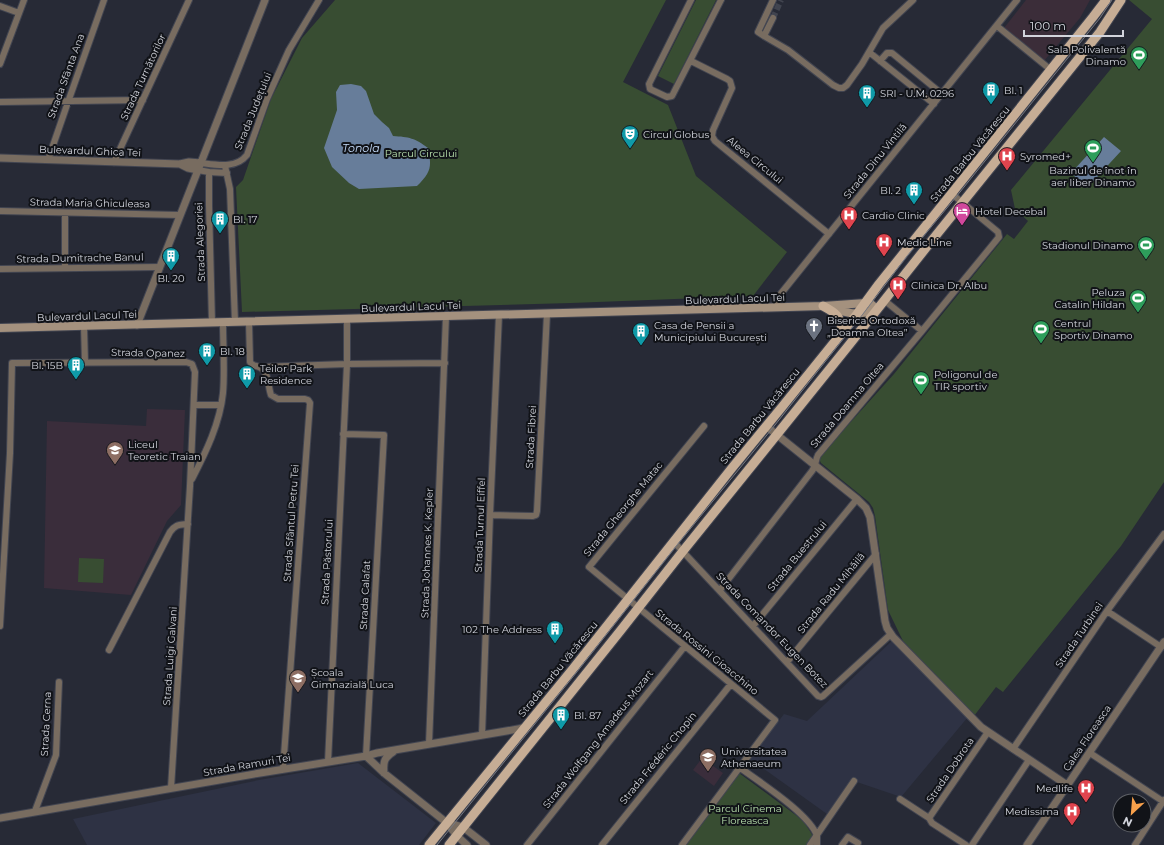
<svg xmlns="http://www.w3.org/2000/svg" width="1164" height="845" font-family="Montserrat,sans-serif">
  <rect width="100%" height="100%" fill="#272a36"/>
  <path fill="#2e3244" d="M893 640 968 717 901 797 851 780 827 814 750 759 784 714 807 721Z
    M358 763 436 823 419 845H87L73 819 259 780Z"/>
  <path fill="#3a2d3b" d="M147 409 185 410 181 505 167 521 131 595 44 588 47 421 146 426Z
    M702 758 723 773 714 786 693 770Z"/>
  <path fill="#3b2d39" d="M1026 0H1090L1080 18 1044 61 1004 28Z"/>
  <path fill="#384d32" d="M335 0H666L623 82 668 105 696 176 787 252 753 296 571 303 242 312 236 187 243 180 271 99 302 38Z
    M696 0H716L674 84 658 76Z
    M1129 0H1164V482L1121 546 1003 692 996 687 974 716 903 641 888 610 875 516 873 508 869 502 821 463 819 459 820 456 894 374 1007 234 1014 239 1028 221 1015 209 1011 190 1152 19Z
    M79 558 104 559 103 583 78 582Z
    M739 773 797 816 804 822 813 836 807 845H685Z"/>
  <path fill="#677d9a" d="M351 84 361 86 366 91 374 114 382 122 389 128 393 136C409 137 415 138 428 148 432 167 431 172 417 186L359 189 349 183 332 167 324 148 337 110 336 92 340 85Z
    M1104 137 1121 151 1087 188 1071 173Z"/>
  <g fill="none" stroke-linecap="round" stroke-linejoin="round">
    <path stroke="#41444f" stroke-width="6" stroke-dasharray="6 3" stroke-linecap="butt" d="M773 18 781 0"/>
    <g stroke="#424551" stroke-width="8">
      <path id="minor" d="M691 0 649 84 650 89 667 97 672 96 721 0
        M773 0 758 32 764 36 788 50 833 85 839 88H843L847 85 862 64 883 28 913 0
        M0 6 19 13
        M997 26 1051 70
        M764 36 773 18
        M869 52 934 104
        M691 61 727 79 730 81 732 88 713 130 712 136 715 141 829 234
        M880 61 887 53H892L942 94
        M0 64 24 0
        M0 102 143 100
        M48 160 68 102 104 0
        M114 162 189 0
        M201 163C217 165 236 169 247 155L267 99 289 50 319 0
        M225 166 230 189 235 322
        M198 170 209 172V205L212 323
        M209 172 227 173
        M0 211 180 215
        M65 268V213
        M0 269 160 267
        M884 300 922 331
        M777 308 778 299 779 296 1017 0
        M249 322 250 362C253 367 257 365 261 368 269 373 268 387 271 395L278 399H305L308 400 310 403 283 769
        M84 326 85 363
        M260 367 347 364 445 363
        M194 405H221
        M343 434 384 435 366 756
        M192 479C206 452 220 423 223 393 225 370 223 346 223 322
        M490 515 533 516 536 515 537 511 547 314
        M673 541 818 696 821 697 823 696 891 634
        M720 590 812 471C816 466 815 461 818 455L922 331 999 237 998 232 952 194
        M1107 611 1161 647
        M0 626 10 453 12 363 186 362 192 364 195 372 190 486 171 788
        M753 626 857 499
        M109 650 170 532C176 524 179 525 188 524
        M787 662 876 554
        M482 735 490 515 499 315
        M429 744 446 316
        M1013 749 1107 611 1164 534
        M1090 753 1164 802
        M328 762 347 364V319
        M739 767C758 781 810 814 817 836 817 838 817 842 817 845
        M900 799 929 818 932 823 966 845
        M35 811 56 755 59 682
        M929 818 988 732
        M527 845 685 646
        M602 845 731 684
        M682 845 775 720 589 567 704 426
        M810 845 854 781
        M842 845 848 837 858 843
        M972 845 1029 760
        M1135 845 1164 800"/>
    </g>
    <g stroke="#424551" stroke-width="9">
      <path id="tertiary" d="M0 158 180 164 189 162 201 163
        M180 164 188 168 198 170
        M137 325 265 0
        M766 426 857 499 866 508 870 517 885 621 887 628 893 637 981 727 1067 785
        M366 756 384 773 447 823 457 836 467 845
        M384 773C383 762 384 758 393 752
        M0 818 260 773 366 756 377 753 518 729 525 727
        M447 823 463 827 486 845
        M1027 845 1164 642"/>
    </g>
    <g stroke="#424551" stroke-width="10">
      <path id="secondary" d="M0 328 823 306 866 303 871 304 877 309C856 317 849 313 829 308"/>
    </g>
    <g stroke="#424551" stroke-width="11">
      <path id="primary" d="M823 306C836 313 841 316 842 332
        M429 845 572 670 732 468 782 407 857 314 879 284 1093 17 1106 0
        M449 845 621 630 683 551 849 345 929 244 1100 32 1121 0"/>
    </g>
    <use href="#minor" stroke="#786c60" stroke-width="6"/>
    <use href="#tertiary" stroke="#786c60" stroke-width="7"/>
    <use href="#secondary" stroke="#a4917e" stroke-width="8"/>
    <use href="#primary" stroke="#c6ad95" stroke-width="9"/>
    <path stroke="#767983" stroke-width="1" d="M437 845 576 673 677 545 771 430 863 314 907 256 956 197 1100 18 1112 0"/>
  </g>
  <defs>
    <g id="stadium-pin" transform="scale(0.9)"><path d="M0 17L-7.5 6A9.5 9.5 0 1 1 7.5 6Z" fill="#2e9e5b" stroke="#111318"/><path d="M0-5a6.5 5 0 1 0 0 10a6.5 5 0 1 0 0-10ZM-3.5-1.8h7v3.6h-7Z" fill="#fff"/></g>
    <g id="building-pin" transform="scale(0.9)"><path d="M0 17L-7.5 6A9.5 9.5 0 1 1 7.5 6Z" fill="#0f9aa8" stroke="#111318"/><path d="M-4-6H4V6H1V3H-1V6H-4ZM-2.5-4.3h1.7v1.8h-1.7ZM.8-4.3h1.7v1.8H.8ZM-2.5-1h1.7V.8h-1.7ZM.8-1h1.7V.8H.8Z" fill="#fff"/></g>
    <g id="theatre-pin" transform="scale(0.9)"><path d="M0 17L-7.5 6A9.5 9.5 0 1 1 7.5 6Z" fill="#0f9aa8" stroke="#111318"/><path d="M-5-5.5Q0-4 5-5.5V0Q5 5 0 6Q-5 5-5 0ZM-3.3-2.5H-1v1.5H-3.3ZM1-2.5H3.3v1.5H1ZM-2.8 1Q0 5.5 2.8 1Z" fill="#fff"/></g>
    <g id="hospital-pin" transform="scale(0.9)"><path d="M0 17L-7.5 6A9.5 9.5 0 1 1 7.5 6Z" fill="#e0444e" stroke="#111318"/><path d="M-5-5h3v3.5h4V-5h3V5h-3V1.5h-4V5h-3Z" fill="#fff"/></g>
    <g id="hotel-pin" transform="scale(0.9)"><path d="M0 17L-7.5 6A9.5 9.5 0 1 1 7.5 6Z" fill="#d1479c" stroke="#111318"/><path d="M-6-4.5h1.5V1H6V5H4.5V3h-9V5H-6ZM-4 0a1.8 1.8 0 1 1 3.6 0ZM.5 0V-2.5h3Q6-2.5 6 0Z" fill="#fff"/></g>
    <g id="church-pin" transform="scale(0.9)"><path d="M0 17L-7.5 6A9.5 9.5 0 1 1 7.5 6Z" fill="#6b7280" stroke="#111318"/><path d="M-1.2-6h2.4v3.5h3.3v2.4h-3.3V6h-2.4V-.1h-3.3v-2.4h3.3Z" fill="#fff"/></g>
    <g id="school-pin" transform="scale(0.9)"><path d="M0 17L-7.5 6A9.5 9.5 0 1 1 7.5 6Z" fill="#8d6e63" stroke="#111318"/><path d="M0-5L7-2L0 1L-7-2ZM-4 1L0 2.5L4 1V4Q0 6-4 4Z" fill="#fff"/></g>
    <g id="university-pin" transform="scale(0.9)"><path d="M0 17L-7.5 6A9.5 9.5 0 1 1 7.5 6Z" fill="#8d6e63" stroke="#111318"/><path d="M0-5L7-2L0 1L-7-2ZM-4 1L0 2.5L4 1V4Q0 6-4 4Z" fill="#fff"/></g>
  </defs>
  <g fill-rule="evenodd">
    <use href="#stadium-pin" x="1139" y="55"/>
    <use href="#building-pin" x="991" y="90"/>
    <use href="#building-pin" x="867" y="93"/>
    <use href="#theatre-pin" x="630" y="134"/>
    <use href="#stadium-pin" x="1093" y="148"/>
    <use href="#hospital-pin" x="1007" y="156"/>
    <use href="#building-pin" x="914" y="190"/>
    <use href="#hotel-pin" x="962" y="211"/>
    <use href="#hospital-pin" x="849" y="215"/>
    <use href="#building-pin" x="220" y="219"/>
    <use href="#hospital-pin" x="884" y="242"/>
    <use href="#stadium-pin" x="1146" y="245"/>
    <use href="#building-pin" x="171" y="256"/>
    <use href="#hospital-pin" x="898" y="285"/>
    <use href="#stadium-pin" x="1138" y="298"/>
    <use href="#church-pin" x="814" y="326"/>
    <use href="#stadium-pin" x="1041" y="329"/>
    <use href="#building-pin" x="641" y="331"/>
    <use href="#building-pin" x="207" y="351"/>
    <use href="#building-pin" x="76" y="365"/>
    <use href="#building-pin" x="247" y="374"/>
    <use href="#stadium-pin" x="921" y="380"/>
    <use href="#school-pin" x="115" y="450"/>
    <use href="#building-pin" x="555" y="629"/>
    <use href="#school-pin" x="298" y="678"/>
    <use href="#building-pin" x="561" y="715"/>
    <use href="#university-pin" x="708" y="757"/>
    <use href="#hospital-pin" x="1086" y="788"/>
    <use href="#hospital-pin" x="1072" y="811"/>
  </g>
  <g text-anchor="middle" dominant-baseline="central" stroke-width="4" stroke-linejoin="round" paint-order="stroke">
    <g font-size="10" fill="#d2d4dc" stroke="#111318" text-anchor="start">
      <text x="1126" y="49" text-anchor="end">Sala Polivalentă<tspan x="1126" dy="12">Dinamo</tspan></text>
      <text x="1004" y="90">Bl. 1</text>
      <text x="880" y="93">SRI - U.M. 0296</text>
      <text x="643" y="134">Circul Globus</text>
      <text x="1020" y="156">Syromed+</text>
      <text x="1093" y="170" text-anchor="middle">Bazinul de înot în<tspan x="1093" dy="12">aer liber Dinamo</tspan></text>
      <text x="901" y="190" text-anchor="end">Bl. 2</text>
      <text x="975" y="211">Hotel Decebal</text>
      <text x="862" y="215">Cardio Clinic</text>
      <text x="233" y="219">Bl. 17</text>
      <text x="897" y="242">Medic Line</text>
      <text x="1133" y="245" text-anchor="end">Stadionul Dinamo</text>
      <text x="171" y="278" text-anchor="middle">Bl. 20</text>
      <text x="911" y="285">Clinica Dr. Albu</text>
      <text x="1125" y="292" text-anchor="end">Peluza<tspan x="1125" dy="12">Catalin Hildan</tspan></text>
      <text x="827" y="320">Biserica Ortodoxă<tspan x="827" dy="12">„Doamna Oltea”</tspan></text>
      <text x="1054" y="323">Centrul<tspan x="1054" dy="12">Sportiv Dinamo</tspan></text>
      <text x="654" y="325">Casa de Pensii a<tspan x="654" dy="12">Municipiului București</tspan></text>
      <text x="220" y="351">Bl. 18</text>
      <text x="63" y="365" text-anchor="end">Bl. 15B</text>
      <text x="260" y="368">Teilor Park<tspan x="260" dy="12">Residence</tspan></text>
      <text x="934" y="374">Poligonul de<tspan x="934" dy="12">TIR sportiv</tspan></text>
      <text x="128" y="444">Liceul<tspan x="128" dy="12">Teoretic Traian</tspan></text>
      <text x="542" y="629" text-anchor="end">102 The Address</text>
      <text x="311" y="672">Școala<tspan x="311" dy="12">Gimnazială Luca</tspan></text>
      <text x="574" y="715">Bl. 87</text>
      <text x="721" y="751">Universitatea<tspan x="721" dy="12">Athenaeum</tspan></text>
      <text x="1073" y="788" text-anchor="end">Medlife</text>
      <text x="1059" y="811" text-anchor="end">Medissima</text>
    </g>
    <g font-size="10" fill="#d2d4dc" stroke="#111318">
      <text transform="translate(66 76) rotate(-70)">Strada Sfânta Ana</text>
      <text transform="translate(143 77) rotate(-65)">Strada Turnătorilor</text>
      <text transform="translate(253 111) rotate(-68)">Strada Județului</text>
      <text transform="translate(90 151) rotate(2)">Bulevardul Ghica Tei</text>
      <text transform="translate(970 154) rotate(-51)">Strada Barbu Văcărescu</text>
      <text transform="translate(755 160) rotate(39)">Aleea Circului</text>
      <text transform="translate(875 161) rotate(-51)">Strada Dinu Vintilă</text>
      <text transform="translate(90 203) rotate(1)">Strada Maria Ghiculeasa</text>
      <text transform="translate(200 242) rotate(-92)">Strada Alegoriei</text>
      <text transform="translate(80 258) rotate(-1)">Strada Dumitrache Banul</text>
      <text transform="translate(735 299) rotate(-2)">Bulevardul Lacul Tei</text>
      <text transform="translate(411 307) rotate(-2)">Bulevardul Lacul Tei</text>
      <text transform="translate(87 316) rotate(-2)">Bulevardul Lacul Tei</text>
      <text transform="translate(148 353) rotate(1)">Strada Opanez</text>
      <text transform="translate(847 405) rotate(-50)">Strada Doamna Oltea</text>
      <text transform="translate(760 416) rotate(-51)">Strada Barbu Văcărescu</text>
      <text transform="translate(531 437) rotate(-87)">Strada Fibrei</text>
      <text transform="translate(623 509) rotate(-51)">Strada Gheorghe Matac</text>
      <text transform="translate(291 523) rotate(-86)">Strada Sfântul Petru Tei</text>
      <text transform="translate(480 525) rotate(-88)">Strada Turnul Eiffel</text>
      <text transform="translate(427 553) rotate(-88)">Strada Johannes K. Kepler</text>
      <text transform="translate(797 556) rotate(-51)">Strada Buestrului</text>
      <text transform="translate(327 562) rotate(-87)">Strada Păstorului</text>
      <text transform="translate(831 593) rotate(-51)">Strada Radu Mihăilă</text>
      <text transform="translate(365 595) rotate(-87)">Strada Calafat</text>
      <text transform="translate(772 630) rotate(46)">Strada Comandor Eugen Botez</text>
      <text transform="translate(1079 635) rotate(-56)">Strada Turbinei</text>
      <text transform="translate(707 652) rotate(39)">Strada Rossini Gioacchino</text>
      <text transform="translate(170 656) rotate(-86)">Strada Luigi Galvani</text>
      <text transform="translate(558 669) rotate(-51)">Strada Barbu Văcărescu</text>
      <text transform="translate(46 724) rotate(-87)">Strada Cerna</text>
      <text transform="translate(1087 738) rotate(-56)">Calea Floreasca</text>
      <text transform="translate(598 739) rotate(-52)">Strada Wolfgang Amadeus Mozart</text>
      <text transform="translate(658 758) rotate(-51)">Strada Frédéric Chopin</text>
      <text transform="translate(247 765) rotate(-10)">Strada Ramuri Tei</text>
      <text transform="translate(950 770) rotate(-56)">Strada Dobrota</text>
    </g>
    <g font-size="10" fill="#b9e1ad" stroke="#111318">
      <text x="421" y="153">Parcul Circului</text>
      <text x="745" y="808">Parcul Cinema<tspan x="745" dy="12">Floreasca</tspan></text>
    </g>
    <g font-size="11" font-style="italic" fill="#c7defd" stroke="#111318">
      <text x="361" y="148">Tonola</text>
    </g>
  </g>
  <g transform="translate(1132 813) rotate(206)"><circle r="19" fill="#111318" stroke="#5e6066"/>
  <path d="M0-3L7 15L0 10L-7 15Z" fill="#f8a04b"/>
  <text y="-6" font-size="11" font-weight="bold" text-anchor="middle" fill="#d2d4dc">N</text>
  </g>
  <path d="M1024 30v6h99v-6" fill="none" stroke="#d2d4dc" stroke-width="2"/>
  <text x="1030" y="30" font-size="12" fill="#d2d4dc" stroke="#111318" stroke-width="3" paint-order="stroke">100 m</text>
</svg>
